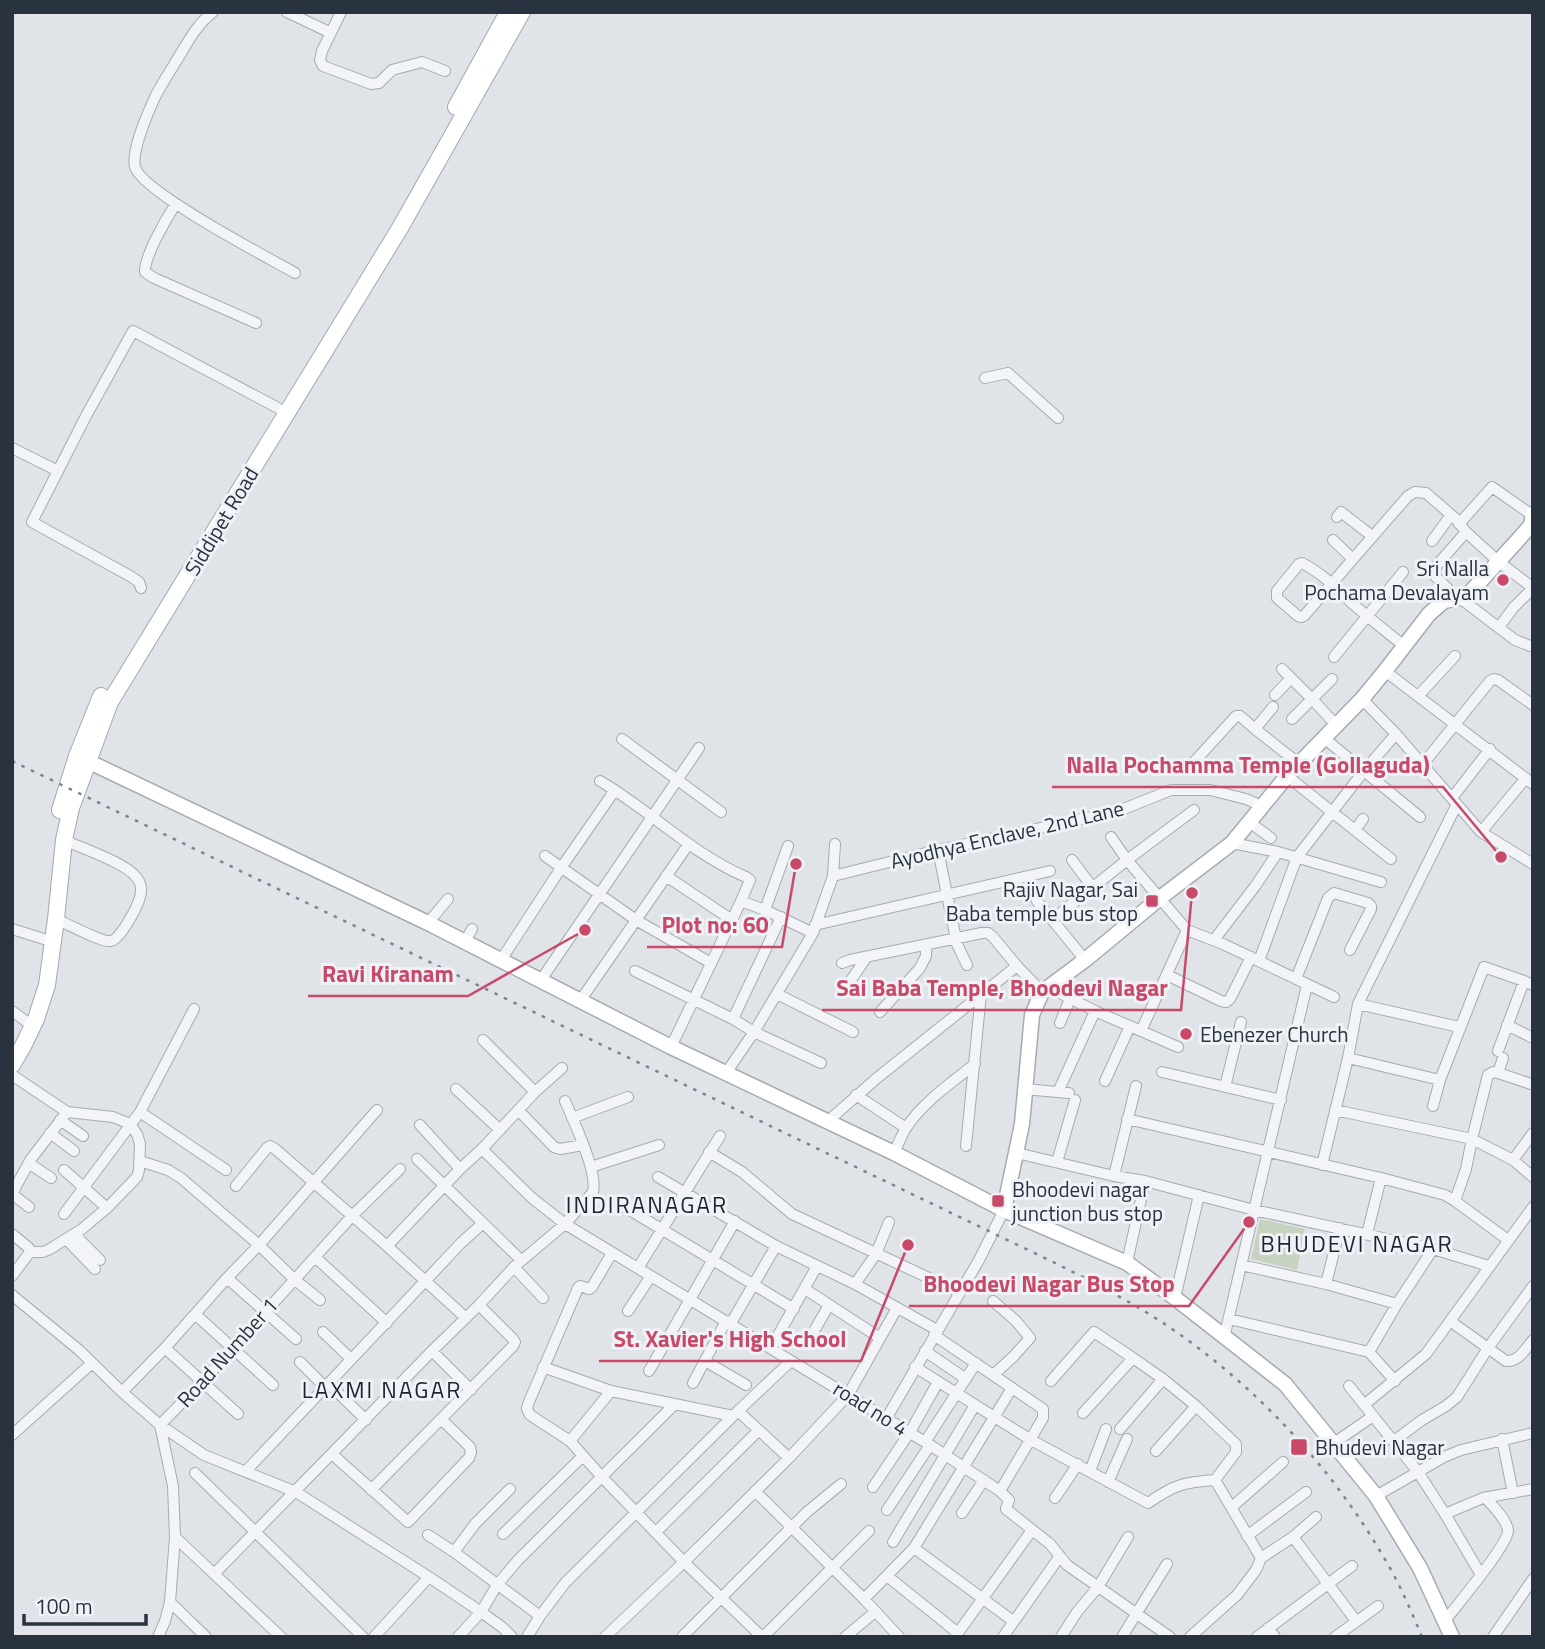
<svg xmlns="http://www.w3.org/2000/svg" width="1545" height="1649" font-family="'Titillium Web',sans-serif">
  <rect width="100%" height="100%" fill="#e0e4e8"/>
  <path fill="#c7d2c1" d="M1260 1219 1305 1229 1297 1270 1251 1259Z"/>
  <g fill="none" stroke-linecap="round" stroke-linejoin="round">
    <g stroke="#a5abb2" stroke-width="12">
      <path id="street" d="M213 12C195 26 187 44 175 63 168 74 162 84 156 95 149 110 131 151 135 167 142 192 267 257 295 273
        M287 12 331 33
        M341 12 322 51 320 60 323 66 371 84 379 83 392 70 422 62 445 71
        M175 205C166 219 144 257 145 272L154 278 256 323
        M985 378 1008 373 1058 418
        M12 448 58 471
        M1337 517 1341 512 1372 536
        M1459 524 1492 487 1532 515
        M1333 540 1353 559 1408 496 1415 492 1426 493 1457 520 1466 532 1499 562 1533 588
        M1432 541 1451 515
        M1353 559 1304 616 1301 617 1298 616 1277 598V591L1299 564 1302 563C1322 573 1337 589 1353 604 1370 619 1387 632 1404 646
        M141 588 139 582 130 576 32 522 86 416 133 331 278 408
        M1458 599 1431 572 1466 532
        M1461 599 1515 640 1533 647
        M1499 627 1514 607 1533 588
        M1334 657 1403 572
        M1282 669 1312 699 1337 726
        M1385 671 1533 784
        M1275 695 1291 678
        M1419 695 1455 656
        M1362 699 1396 734 1481 832 1533 864
        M1273 707 1255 729 1298 763
        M1292 719 1332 679
        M1324 738 1420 817
        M622 739 721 812
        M1194 762 1236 716H1240L1255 729
        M1423 764 1490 681 1494 679 1498 680 1533 705
        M1287 776 1391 859
        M600 781C651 811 692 854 746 877L750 880 741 901 671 1047
        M1452 798 1490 749
        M1249 822 1271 838
        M1355 830 1363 819
        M1481 832 1526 778
        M1111 837 1127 860 1187 930 1223 944 1334 997
        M1232 843 1278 852 1381 882
        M938 850 957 944 967 965
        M545 856 636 920 711 963
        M1072 860 1093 888
        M666 876 732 920
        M833 876 938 850 1087 818 1121 810 1171 790H1210L1246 799 1262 806
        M741 901 765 910 813 933
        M1037 901 1085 960
        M765 910 788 846
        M56 919C66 923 102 943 111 941 120 940 138 906 140 897 142 890 141 882 136 877 126 863 81 848 64 840
        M1052 920 1127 860 1194 810
        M428 923 448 899
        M815 925 1050 871
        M12 929 44 939
        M1214 940 1256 885 1278 852
        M465 942 472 929
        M501 960 561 868 615 790
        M1259 961 1297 857 1364 771 1396 734
        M842 963 850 960 982 933H988L993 937 1017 966 1042 992
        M635 971 733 1019 754 1032 821 1063
        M1167 975 1221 1001 1226 1002 1230 999 1251 957
        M1296 979 1328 898 1334 893 1368 903 1371 906V909L1350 950
        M541 980 699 748
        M1048 987 1095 1011 1178 1047
        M843 992 866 958
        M777 994 853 1032
        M580 1001 688 845
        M1358 1004 1457 804
        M12 1011 27 1022
        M880 1012 920 968 926 956V945
        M733 1019 781 917
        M1060 1023 1070 999
        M1507 1025 1533 1038
        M1141 1031 1187 930
        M483 1040 535 1092
        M1498 1051 1524 981 1533 985
        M1348 1058 1440 1080
        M1162 1072 1281 1100
        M726 1073 754 1032 813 933 833 876 835 844
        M1498 1073 1503 1058
        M12 1075 67 1112 113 1117 130 1124 137 1134 140 1144 139 1170 137 1177 107 1208 82 1229 50 1249 43 1252H30
        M1105 1081 1130 1026
        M1225 1087 1241 1022
        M456 1089 500 1130
        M1024 1089 1069 1093
        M1058 1092 1095 1011
        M856 1095 906 1128
        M1433 1106 1440 1080 1484 967 1524 981
        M518 1110 554 1147 560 1149 583 1145
        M1335 1110 1472 1139 1513 1160 1533 1177
        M140 1112 226 1170
        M572 1118 628 1097
        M1127 1119 1381 1178 1445 1195 1455 1201 1508 1240
        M60 1120 83 1136
        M828 1121 877 1078 1017 966
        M420 1125 460 1169
        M50 1133 74 1151
        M966 1146 981 994
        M482 1149 532 1198 565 1224 930 1445 1000 1491 1009 1500 1006 1509 1050 1544 1067 1565 1170 1637
        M709 1152 742 1172 792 1214 959 1292
        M894 1153C898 1145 901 1136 906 1128 922 1103 952 1082 975 1064
        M1017 1153 1114 1176 1145 1181 1254 1210 1433 1249 1489 1266
        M417 1159 521 1260
        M1513 1160 1533 1133
        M140 1161 168 1170 181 1178 259 1245 294 1279 320 1300
        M1057 1162 1075 1100
        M30 1164 51 1178
        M1322 1165 1348 1058 1358 1004 1459 1027
        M591 1167 659 1145
        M64 1170 107 1208
        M1114 1176 1136 1086
        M658 1177 776 1246 855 1284 937 1330
        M236 1186 267 1148 270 1146 274 1148 387 1246 466 1318
        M12 1194 29 1207
        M13 1194 16 1186 31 1159 67 1112
        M1455 1201 1466 1169 1472 1139 1488 1075 1493 1072 1498 1073 1531 1084
        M623 1206 794 1309
        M64 1214 140 1112 194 1009
        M12 1234 29 1248 30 1252 12 1276
        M74 1234 100 1260
        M1367 1234 1381 1178
        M66 1239 95 1269
        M387 1246 460 1169 482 1149 535 1092 562 1068
        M612 1253 592 1287 589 1289 580 1286 578 1288 528 1404 527 1409 530 1415 570 1441 601 1476 684 1562 762 1637
        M315 1257 387 1323
        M1127 1263 1145 1181
        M1241 1265 1326 1284 1397 1304
        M514 1267 543 1298
        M638 1268 720 1136
        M227 1278 296 1339
        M855 1284 876 1254 889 1222
        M1326 1284 1340 1228
        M805 1289 880 1338
        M12 1295 79 1350 122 1392 160 1425 204 1455 296 1492 429 1577 481 1612 502 1627 512 1637
        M1175 1298 1199 1195
        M993 1301 1016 1321 1030 1338 1013 1357 993 1375
        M628 1311 651 1276
        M195 1314 273 1385
        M1229 1319 1369 1352
        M1450 1321 1506 1361C1519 1362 1525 1349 1533 1340
        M731 1323 776 1246
        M814 1331 829 1305
        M323 1332 351 1359
        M934 1335 1043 1409V1418L1000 1491
        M1224 1338 1307 985
        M165 1348 238 1414
        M772 1348 776 1339 817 1266
        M432 1351 471 1390
        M925 1351 966 1379
        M705 1361 746 1385
        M300 1362 325 1387
        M543 1367 611 1391 733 1416
        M915 1367 1031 1440 1148 1503C1174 1485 1184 1482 1215 1480
        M649 1371 735 1221
        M1051 1381 1094 1332 1133 1358 1163 1379 1196 1406 1236 1444V1452L1215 1480 1261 1558
        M1395 1381 1369 1352 1397 1304 1433 1249
        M328 1383 366 1420
        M693 1383 726 1321
        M1349 1386 1418 1472 1445 1514 1483 1498 1533 1489
        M122 1392 165 1348 227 1278 259 1245 377 1110
        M1364 1405 1426 1354 1533 1207
        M738 1411 789 1458
        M1083 1413 1133 1358
        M886 1419 979 1260 1004 1210
        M1120 1429 1163 1379
        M12 1435 92 1363
        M1502 1439 1513 1493
        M570 1441 611 1391
        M1394 1441 1422 1420 1446 1406 1457 1397 1488 1348 1533 1286
        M925 1442 976 1363
        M1334 1443 1373 1416
        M1156 1451 1196 1406
        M332 1454 408 1522 469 1458 471 1452 470 1447 441 1419
        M246 1471 461 1243 482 1224
        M1090 1471 1106 1429
        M195 1473 363 1637
        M1108 1482 1127 1439
        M873 1487 910 1432 938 1382
        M371 1490 513 1346 515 1342 513 1339 479 1305
        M755 1491 864 1599 899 1637
        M1376 1496 1444 1457 1461 1450 1533 1433
        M1055 1498 1078 1464
        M1232 1507 1283 1462
        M887 1510 930 1445
        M962 1513 984 1480
        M1445 1514 1481 1575
        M656 1532 758 1431
        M503 1534 583 1456
        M428 1535 454 1552 540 1616
        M1247 1536 1306 1492
        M175 1537 281 1637
        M1293 1537 1356 1621
        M893 1542 975 1405
        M914 1548 1013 1621
        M454 1552 475 1524 510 1489
        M214 1574 432 1351 479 1305 514 1267 565 1224 593 1192C598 1172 574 1122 565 1101
        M887 1576 958 1633
        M864 1599 914 1548 1012 1388
        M170 1602 206 1637
        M1445 1621C1456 1606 1509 1544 1508 1530 1506 1518 1493 1507 1486 1498
        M1268 1628 1275 1637
        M158 1637 165 1621 170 1602 175 1537 173 1486 160 1425 203 1381 352 1216 400 1169
        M374 1637 429 1577
        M458 1637 481 1612 497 1585 518 1560 674 1405
        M527 1637 540 1616 565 1583 738 1411 791 1361
        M605 1637 684 1562 789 1458 848 1395 897 1308
        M682 1637 807 1512 841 1484
        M763 1637 869 1531
        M845 1637 875 1612
        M955 1637 1032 1530
        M1003 1637 1060 1556
        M1061 1637 1077 1612 1098 1587 1128 1537
        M1122 1637 1167 1564
        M1190 1637 1237 1595 1256 1570 1261 1558 1293 1537 1316 1517
        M1257 1637 1352 1566
        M1335 1637 1378 1606
        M1493 1637 1533 1579"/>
    </g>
    <g stroke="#a5abb2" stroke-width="17">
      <path id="secondary" d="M79 757 428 923 671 1047 894 1153 1004 1210 1127 1263 1175 1298 1285 1384 1376 1496 1420 1568 1452 1637
        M1004 1210 1022 1124 1032 1015 1042 992 1085 960 1160 898 1232 843 1287 776 1362 699 1385 671 1429 614 1444 601 1466 597 1517 541 1531 525 1533 514"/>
    </g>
    <g stroke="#9fa9b3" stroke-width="18">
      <path id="primary" d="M456 107 508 12
        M60 810 77 756 101 696
        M12 1065 23 1046 36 1019 47 985 56 919 64 840 71 808 110 702 400 228 522 12"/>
    </g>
    <use href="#street" stroke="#f2f4f7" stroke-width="10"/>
    <use href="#secondary" stroke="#fff" stroke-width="14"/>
    <use href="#primary" stroke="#fff" stroke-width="16"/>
    <path stroke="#7a8591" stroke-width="2.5" stroke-dasharray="3.5 7" stroke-linecap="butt" d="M12 761 1051 1261C1093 1282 1136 1304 1175 1331 1258 1389 1329 1465 1380 1551 1397 1578 1410 1608 1422 1637"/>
  </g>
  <g fill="#c94968" stroke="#eff2f6" stroke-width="2.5">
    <circle cx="1503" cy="580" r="7"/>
    <rect x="1145" y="894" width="14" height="14" rx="3.5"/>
    <circle cx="1186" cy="1034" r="7"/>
    <rect x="991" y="1194" width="14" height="14" rx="3.5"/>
    <rect x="1290" y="1438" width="18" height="18" rx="3.5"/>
  </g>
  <g text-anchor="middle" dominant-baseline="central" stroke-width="6" stroke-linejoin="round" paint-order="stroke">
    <g font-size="21" fill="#29333f" stroke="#eff2f6">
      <text transform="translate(221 521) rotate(-59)">Siddipet Road</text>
      <text transform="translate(1007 834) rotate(-13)">Ayodhya Enclave, 2nd Lane</text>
      <text transform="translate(227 1352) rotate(-48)">Road Number 1</text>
      <text transform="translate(871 1408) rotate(32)">road no 4</text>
    </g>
    <g font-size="21" fill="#29333f" stroke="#eff2f6" text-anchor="start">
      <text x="1489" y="568" text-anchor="end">Sri Nalla<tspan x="1489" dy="24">Pochama Devalayam</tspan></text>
      <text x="1138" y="889" text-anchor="end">Rajiv Nagar, Sai<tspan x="1138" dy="24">Baba temple bus stop</tspan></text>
      <text x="1200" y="1034">Ebenezer Church</text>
      <text x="1012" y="1189">Bhoodevi nagar<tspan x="1012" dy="24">junction bus stop</tspan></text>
      <text x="1315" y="1447">Bhudevi Nagar</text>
    </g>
    <g font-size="23" letter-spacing="2" fill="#1b2430" stroke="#eff2f6">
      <text x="647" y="1204">INDIRANAGAR</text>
      <text x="1357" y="1243">BHUDEVI NAGAR</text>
      <text x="382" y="1389">LAXMI NAGAR</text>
    </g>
  </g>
  <path fill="none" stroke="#c94968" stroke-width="2.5" d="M1501 857L1443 787H1052M796 864L782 947H647M585 930L468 996H308M1192 893L1181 1010H822M1249 1222L1189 1306H909M908 1245L861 1361H599"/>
  <g fill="#c94968" stroke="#eff2f6" stroke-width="2.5">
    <circle cx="1501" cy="857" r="7"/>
    <circle cx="796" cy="864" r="7"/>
    <circle cx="585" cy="930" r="7"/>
    <circle cx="1192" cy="893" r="7"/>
    <circle cx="1249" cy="1222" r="7"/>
    <circle cx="908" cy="1245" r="7"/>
  </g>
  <g font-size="23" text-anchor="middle" font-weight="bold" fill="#c94968" stroke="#eff2f6" stroke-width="6" stroke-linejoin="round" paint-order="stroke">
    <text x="1248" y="773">Nalla Pochamma Temple (Gollaguda)</text>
    <text x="715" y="933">Plot no: 60</text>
    <text x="388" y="982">Ravi Kiranam</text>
    <text x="1002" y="996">Sai Baba Temple, Bhoodevi Nagar</text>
    <text x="1049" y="1292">Bhoodevi Nagar Bus Stop</text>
    <text x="730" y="1347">St. Xavier's High School</text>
  </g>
  <rect width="1545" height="1649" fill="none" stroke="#29333f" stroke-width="28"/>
  <path d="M24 1614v10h122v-10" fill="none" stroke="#29333f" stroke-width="3.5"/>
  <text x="35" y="1614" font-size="21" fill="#29333f" stroke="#eff2f6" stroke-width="5" paint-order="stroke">100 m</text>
</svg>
